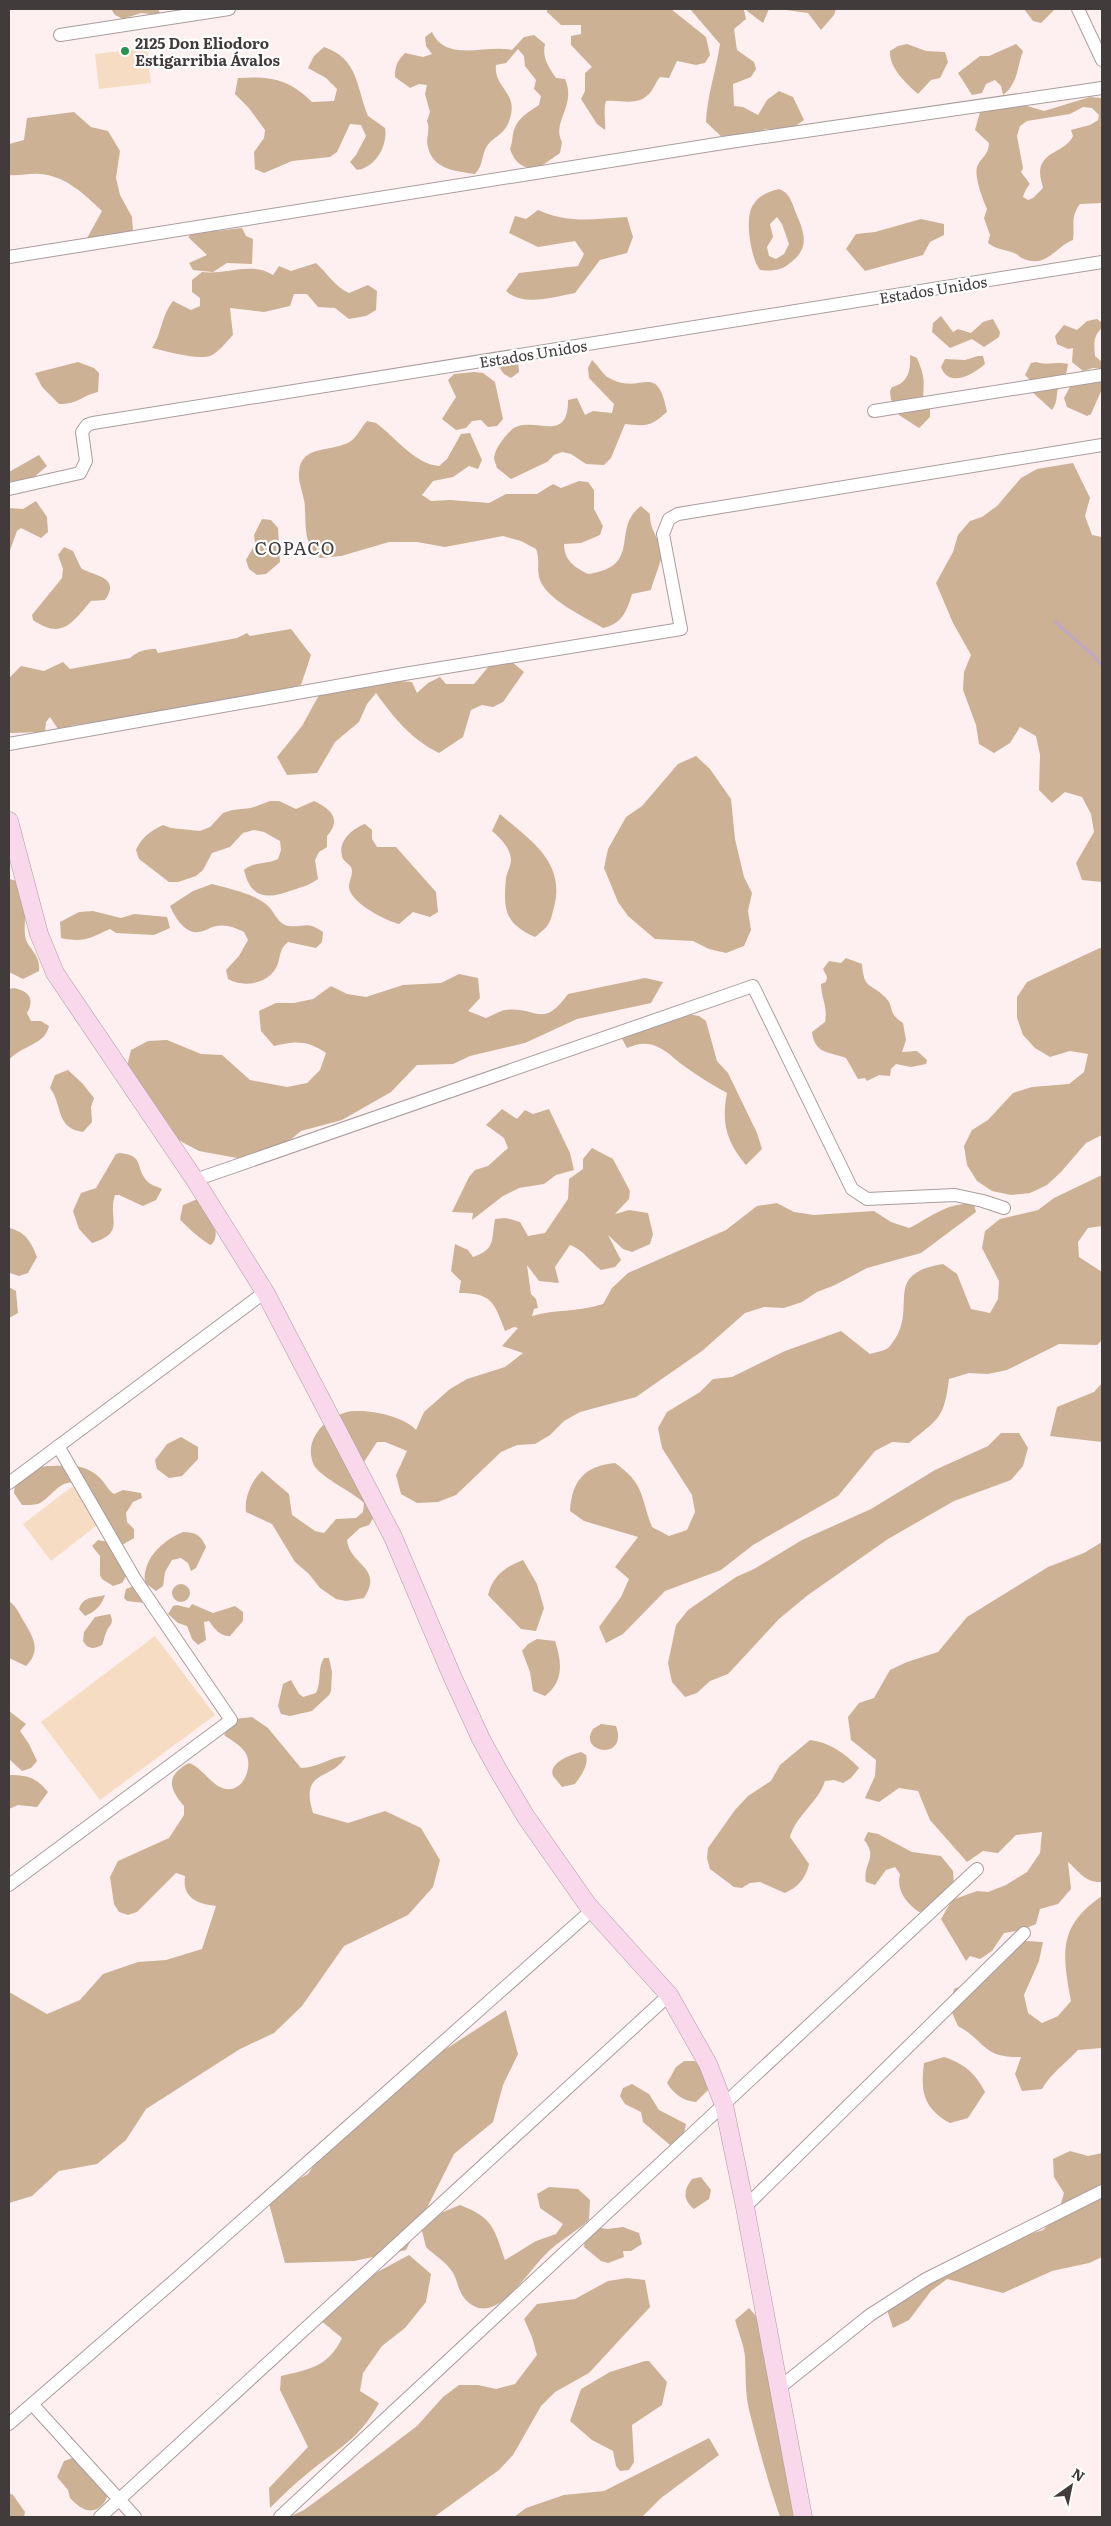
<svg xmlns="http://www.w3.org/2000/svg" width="1111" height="2526" font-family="Literata,serif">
  <rect width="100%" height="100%" fill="#fef0f0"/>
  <path fill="#f6dcc2" d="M147 48 151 83 99 89 95 54Z
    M73 1486 101 1522 51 1561 23 1524Z
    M155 1636 215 1715 100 1800 41 1722Z"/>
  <path fill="#ccb194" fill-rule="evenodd" d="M111 9H158L160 13 159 15 141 13 123 19 115 15Z
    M547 9H671L706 37 710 55 705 63 696 65 677 61 669 78 660 77C655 83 654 89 649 94 636 107 621 99 606 101 603 112 606 120 605 130L597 124 581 99 585 91V73L592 67 571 45V36L581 34V25H561L547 12Z
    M690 9 744 10 746 19 734 29 737 50 754 62 756 69 751 77 733 84 734 106 743 107 758 115 767 100 779 91 793 97 804 120 787 132 766 129 734 141 725 140 706 122C707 96 716 71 720 44Z
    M747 9H769L763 23 747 11Z
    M779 9H836L834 15 821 30 808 13Z
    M1024 9H1053L1054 10 1041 23 1033 21Z
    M432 32C446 63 486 44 512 50L524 37 534 35 545 44C542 58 548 66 556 78L565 79C577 106 551 122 562 142L560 153 537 169C522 168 515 163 510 149 513 141 512 136 514 130 518 117 529 112 539 105L541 96 534 89 536 80 525 66 524 56 518 49 506 63 496 65C493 90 523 92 507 126 502 135 492 138 487 146 481 155 484 165 475 174 456 171 433 170 428 147 425 138 431 131 427 121L430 112 425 94 427 85 419 84 410 88 395 77C395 66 397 61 405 53L423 57 432 54 426 46 425 37Z
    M907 44 926 51 945 52 948 62 940 78 931 80 918 94C906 83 889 68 890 51L898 46Z
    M1016 44 1023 51C1017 67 1018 84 1003 95L1001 86 995 80 986 84 982 93 972 95 958 73 980 56H989Z
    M324 47C359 59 356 87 368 116L385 128C388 145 376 167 357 170L350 162 356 155 366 136 361 125 350 124 337 152 330 157 292 161 264 173 255 169 254 152 264 138 265 130 248 107 235 94 238 78C271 76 289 79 312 102L334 101 337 89 326 78 308 68 314 56Z
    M1090 97 1102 98V203L1080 204C1070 217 1075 225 1073 240 1055 247 1047 268 1024 259 1020 258 1018 254 1014 253 1005 249 997 250 988 243L990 235 984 218 987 209C983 200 974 177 977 167 981 157 989 155 989 143L975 130 980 112 1008 105 1027 106 1044 111ZM1083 107 1092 108 1099 115 1098 120 1090 125 1071 130 1073 136C1066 152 1041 151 1040 172 1040 178 1042 183 1043 188L1033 198 1028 200 1023 197C1029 178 1035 191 1021 172L1023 168 1017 136 1020 126 1027 121 1070 114Z
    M74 112 91 127 108 131 120 151 116 178 120 195 132 217 133 233 86 240 102 211C84 194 66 176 40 174 29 173 20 176 9 175V144L24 140 27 118Z
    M779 189C789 192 792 202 795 211 804 231 811 248 790 263 781 271 772 271 760 270 751 259 744 218 753 205 759 195 768 192 779 189ZM777 217 782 224 789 244 784 254 776 259 769 256 767 247 773 237 770 224Z
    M538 210C569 224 594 219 627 217L633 237 627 253 600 260 575 293C553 297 524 307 506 291L519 273 578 266 584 254 575 241 538 247 509 233 515 216 526 219Z
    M921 219 944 224V235L930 242 923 255 865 271 846 249 856 234 875 232Z
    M242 228 246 236 253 239 252 264 227 263 213 272 193 270 189 263 207 255 188 237 197 230 216 231Z
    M316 263C328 274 334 286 349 293L368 285 377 291 376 310 366 316 349 319 335 308 318 307 307 294H294L290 306 264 312 230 308 233 335C226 342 219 352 210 356 196 360 166 351 152 348 162 333 161 316 173 301L191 310 200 306V298L192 292V280L202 272C227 275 250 261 273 275L279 266 291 271Z
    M941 316 953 332 958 329 971 333 983 322 993 319 1000 332 999 337 984 347 972 339 950 348 932 332 933 323Z
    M1097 319 1101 322 1102 328C1093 336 1094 344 1095 356L1102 362V369L1093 368 1083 371 1072 362 1073 348 1068 349 1057 344 1055 336 1064 325 1077 330 1087 321Z
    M910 355 917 358C925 377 924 380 923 400L930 407V417L919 428 899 415V406L891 400 890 391 892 387C908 383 911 371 910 355Z
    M978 356H983L985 364C974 374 949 389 941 367L945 359 965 360Z
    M501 357 518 361 519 372 511 378 504 374 498 366Z
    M592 360C599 366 602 375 611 379 642 395 657 360 667 412 650 427 647 426 625 424L611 458 604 465 586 464 571 454 562 452 554 455 547 462 511 479 497 468 494 459C495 450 498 446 504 438 509 433 511 428 519 426 541 420 568 441 568 400L577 398 585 415 593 411 612 413 614 404 589 378 588 368Z
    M78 362 94 368 99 373 98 392C81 396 79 404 59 404L42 387 35 373Z
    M1036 362C1048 366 1056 361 1068 364 1066 380 1063 375 1059 386 1055 395 1059 400 1052 410L1031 391 1032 382 1025 375 1031 363Z
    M474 372 483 373 495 382 503 419 497 426 488 427 481 420 472 421 466 428 456 430 442 419 456 397 448 380 454 374Z
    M1102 375V389L1091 414 1087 416 1067 407 1064 398 1071 385Z
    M367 421 376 423C395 437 415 464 439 466L447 459 461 434 470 433 482 460 478 469 469 466 453 477 433 481 422 495 431 501 450 500 489 503 506 494H537L553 484 561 488 579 481 588 482 594 490V509L603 526 600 535 581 543 564 544C564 560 574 567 588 574 644 566 610 529 641 506L650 514C649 529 659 538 662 552 663 558 653 581 651 590L632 594C627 611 622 624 603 628 585 617 544 599 539 577 537 567 540 559 536 549L521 541 503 536 445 547 417 542H389L341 556 320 558C304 544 306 529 305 509 305 496 298 485 299 472 301 443 334 453 351 441 358 436 361 427 367 421Z
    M39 455 47 466 33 478 9 482V472Z
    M1073 463 1090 498 1085 516 1092 535 1102 537V882L1082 880 1076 863 1094 832 1091 814 1082 797 1065 792 1052 803 1039 790 1040 755 1036 736 1020 727 1010 743 994 753 979 744 976 725 963 690 964 672 971 655 953 623 936 583 953 552 958 535 970 521 982 517 997 506 1021 478 1037 469Z
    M36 501 47 517 48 532 41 538 21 528 17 531 9 553V508L23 509Z
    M262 519 271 520 278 528 280 562 266 574 257 575 249 569 246 560 255 544 254 535Z
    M64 547 73 551 81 568C92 576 122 576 105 600L91 601C72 623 62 640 33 620L32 615 62 578 63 569 58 555Z
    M291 629 311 655 301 685 190 711 74 725 58 729 50 717 46 722 45 732 10 733 9 678 21 666 44 671 63 662 70 669 130 658C138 651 145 649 156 649L158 653 237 638 247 633 250 636Z
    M494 660 512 662 524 672 503 702 493 707 482 705 471 710 463 737 439 753C411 739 394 718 376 693L367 704 359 722 335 742 317 773 287 775 277 757 302 726 319 695 376 679 412 682 417 693 428 683 440 677 446 684H474Z
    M696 756 710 769 731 799 735 839 744 877 752 893 748 911 751 930 744 946 726 953 709 949 693 941 655 939 628 916 618 902 604 868 608 849 626 817 642 806 678 764Z
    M270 801H279L296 809 314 801C331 809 342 819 327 836V847L319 852 315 860 318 879C310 885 302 887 293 890 268 899 251 900 244 870 255 861 266 865 278 859L281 850 280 841 264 832 254 830 243 833 230 847 212 853 203 870 196 876 178 882H169L139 859 136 850C141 838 150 831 163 825L171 828 200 831 210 827 223 813 232 810 251 808Z
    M500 814C530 840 566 862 554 907 550 924 549 926 535 937 505 924 503 910 506 878 507 872 511 866 511 860 510 847 501 839 492 831Z
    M365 824 372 830V839L377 847H396L436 892 438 912 430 917 413 912 399 924C386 921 348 902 349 886 349 880 354 874 351 867 349 864 345 862 343 859 336 843 351 829 365 824Z
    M9 879C32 881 23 922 25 935 26 948 41 953 39 971L23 979 9 972Z
    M212 884C230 889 252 893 267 905 275 912 278 925 289 926 304 928 306 920 323 932L322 942 316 948 288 942C279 949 281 956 277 966 269 984 243 988 228 979L226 970 239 956 248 940 244 932C236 928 226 924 217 926 210 927 204 932 198 932 185 934 174 916 170 906L193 891Z
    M93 911 121 918 134 914 167 917 170 928 154 935 116 933 110 929C90 938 84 943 61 938L60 922 79 912Z
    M1102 947V1135L1086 1143 1061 1172 1047 1185 1030 1193 1011 1195 992 1191 977 1181 967 1165 964 1146 972 1130 988 1120 1013 1093 1032 1087 1069 1084 1084 1072 1088 1054 1070 1051 1050 1057 1035 1048 1023 1035 1017 1018V997L1027 982Z
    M846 958 862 964C864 991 871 982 886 998 895 1008 887 1013 903 1023L906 1040 902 1052 917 1051 927 1060 926 1064 911 1067 896 1064 891 1069 890 1076 879 1075 867 1081 865 1078 858 1079 846 1058C827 1051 815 1054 812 1032L825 1022C828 1006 821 998 821 984L826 982 827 977 823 969 829 961 841 963Z
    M459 974 478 978 480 998 468 1011 486 1018C492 1016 499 1011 505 1010 537 1006 542 1030 568 994L645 978 663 982 651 1003 577 1019 525 1043 470 1056 453 1064 417 1065 391 1092 342 1120 301 1131 273 1154 237 1158 199 1151 182 1142 169 1132 126 1070 131 1050 148 1041 167 1040 201 1054 222 1055 250 1080 287 1087 307 1083 320 1070 326 1053C306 1040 297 1041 274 1046L261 1031 259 1011 276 1003H294L313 999 331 986 347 994 366 997 403 985 441 983Z
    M14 988C29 991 35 999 27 1013L31 1021H41L49 1026C45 1045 22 1045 9 1060V989Z
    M677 1012 699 1016 706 1021 717 1061 728 1073 757 1133 762 1149 746 1165C727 1142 721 1124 727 1093 712 1085 698 1076 684 1066 665 1051 653 1036 627 1048L620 1035Z
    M68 1070 82 1083 94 1098 91 1107 92 1122 83 1132C55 1128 63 1105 50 1088L55 1075Z
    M502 1109 517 1119 525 1110 533 1114 549 1109 570 1153 574 1170 556 1175 544 1184 519 1188 503 1196 472 1220 473 1213 452 1212 469 1177 475 1170 488 1166 508 1148 504 1138 486 1125Z
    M592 1148 613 1159 630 1191 629 1199 615 1214 629 1210 648 1213 653 1234 650 1244 632 1252 623 1249 608 1235 621 1260 615 1267 601 1270C590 1262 584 1250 570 1245L555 1267 559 1283 539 1281 527 1265 531 1294 536 1299 538 1308 534 1309 532 1316C556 1309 579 1312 603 1304L612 1288 628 1273 726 1230 757 1206 777 1203 794 1212 814 1215 874 1211 891 1222 909 1228C931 1217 949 1201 974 1204L976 1212 921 1253 867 1268 835 1285 817 1292 802 1302 784 1308 764 1307 745 1313 702 1351 636 1397 580 1412 564 1421 550 1435 535 1444 517 1445 501 1452 456 1495 438 1502 417 1503 401 1494 396 1475 407 1451 385 1442H377L362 1465 378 1510 369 1525 360 1528 347 1540C350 1566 384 1567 364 1598L346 1601 336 1599 320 1588 309 1574 295 1562 272 1524 246 1512C244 1497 252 1480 262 1471L289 1494 292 1515 315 1531 324 1533 336 1519 356 1518 363 1512 364 1503C352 1491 317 1476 313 1463 303 1437 330 1412 355 1411 373 1410 405 1417 416 1430L424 1412 450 1389 467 1379 505 1367 523 1353 502 1346 518 1328 514 1327 505 1331C494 1302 492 1293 459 1293L461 1281 451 1271 455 1244 468 1250 473 1257C496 1249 491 1241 495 1219L506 1218 520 1222 528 1236 545 1233 568 1199 569 1179 583 1169V1159Z
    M120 1153C146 1156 134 1168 148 1182 152 1186 157 1186 162 1189L156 1200 143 1206 119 1195H115C107 1219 127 1232 92 1243L79 1229 73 1211 81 1193 96 1188 116 1154Z
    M1102 1175V1226L1088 1228 1078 1242 1079 1257 1102 1272V1340L1097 1345 1059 1344 1007 1370 988 1374 969 1373 949 1379C944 1419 939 1418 909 1443L892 1442 875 1451 838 1496 753 1545 721 1570 665 1591 623 1634 606 1643 599 1627 621 1597 629 1579 615 1567 638 1537 584 1521 570 1511C572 1481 584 1466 615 1463 645 1484 640 1496 652 1527L669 1536 687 1530 695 1512 692 1495 662 1448 658 1428 667 1412 700 1392 713 1379 732 1377 785 1351 841 1331 870 1354C876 1352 884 1351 888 1348 891 1346 893 1341 895 1339 917 1305 882 1274 943 1264L957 1274 971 1309 990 1313 998 1299 999 1281 982 1248 985 1231 1000 1219 1038 1210 1054 1198Z
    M200 1198C207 1211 224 1233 211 1245 206 1244 182 1223 180 1219L183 1205Z
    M9 1228C26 1232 31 1242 37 1257L28 1273 19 1276 10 1273Z
    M9 1287 16 1291 18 1313 9 1318Z
    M1102 1383V1442L1050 1436 1057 1407 1094 1392Z
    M1001 1433H1019L1028 1448 1023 1466 1011 1480 954 1501 888 1539 808 1595 779 1619 728 1674 710 1681 697 1693 685 1697 672 1682 668 1663 676 1625 688 1610 736 1577 754 1569 802 1540 871 1509 935 1470 988 1446Z
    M181 1437 198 1447V1459L182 1476 169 1478 157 1469 155 1460 167 1444Z
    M48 1466C71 1466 85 1463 101 1479 106 1484 107 1489 114 1494L123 1490 141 1493 142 1498 133 1502 126 1513 127 1522 134 1529V1538L122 1545 75 1483C60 1479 50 1499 38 1504 33 1505 27 1505 22 1505L14 1493C14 1478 35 1466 48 1466Z
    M183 1532C195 1532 201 1535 206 1547L196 1568 191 1571 188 1563 181 1558 172 1560 165 1572 163 1586 156 1591 145 1583C142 1559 163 1540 183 1532Z
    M98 1540 108 1542C112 1555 121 1563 127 1575L122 1583 113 1586 102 1579 100 1575V1556L92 1546Z
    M1102 1542V1882C1085 1883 1080 1872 1068 1862L1071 1889 1058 1904 1040 1909 1036 1924 1022 1930 1004 1933 992 1951 980 1959 970 1956 966 1961 941 1919 952 1900 977 1891 988 1892 1006 1885 1027 1872 1040 1853 1042 1832 1016 1835 998 1853 983 1851 967 1862 930 1820 918 1791 899 1788 879 1802 865 1798 875 1776 876 1760 851 1740 848 1717 859 1703 874 1698 890 1670 907 1662 938 1652 967 1617 1048 1567 1084 1553Z
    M523 1560 537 1584 544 1608 536 1631 521 1629 488 1595C493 1576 505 1567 523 1560Z
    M172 1593a9 9 0 1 1 18 0a9 9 0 1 1-18 0Z
    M134 1586 145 1603 127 1601 124 1598 126 1589Z
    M105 1595C102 1605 95 1612 85 1616L79 1609C83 1596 94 1598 105 1595Z
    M9 1601C16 1606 19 1613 23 1620 33 1637 42 1650 26 1666L9 1658Z
    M192 1604 213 1613 235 1606 243 1612V1621L230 1636C219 1636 215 1629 209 1621L204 1622 206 1640 198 1645 192 1639 187 1626 178 1623 168 1614 173 1606 177 1605 189 1608Z
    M110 1614C115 1625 109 1624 106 1633 104 1637 104 1641 102 1645 94 1649 88 1650 83 1641L84 1632 95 1617Z
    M537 1639 555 1641C562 1662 564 1681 545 1696L533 1691 530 1672 522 1651 528 1644Z
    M324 1658H329L332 1672 331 1691 329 1695 312 1711 290 1716 281 1714 278 1706 283 1684 291 1680 299 1694 303 1697 316 1693C322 1681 317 1668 324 1658Z
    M9 1711 26 1724 20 1731 29 1744 37 1761 31 1768 22 1771 9 1759Z
    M252 1717 268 1728 301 1768C317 1768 330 1757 346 1756 332 1782 299 1768 313 1813L348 1823 385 1811 421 1828 440 1860 433 1887 408 1915 344 1946 302 2006 274 2033 240 2049 146 2109 126 2140 97 2164 59 2171 32 2196 9 2203V1992L47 2014 80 2000 103 1974 138 1962 166 1960 202 1949 216 1906C197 1904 182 1898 185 1876L176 1873 137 1912 128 1915 119 1912 114 1904 110 1877 118 1861 169 1838 184 1815V1806C169 1788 165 1776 189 1763 203 1768 212 1787 226 1789 244 1792 254 1765 245 1752 240 1745 231 1740 224 1735L235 1719Z
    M601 1724 616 1726C629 1761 577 1754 593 1729Z
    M810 1740C829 1742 846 1754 859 1768L851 1778 843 1783 834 1780 825 1781C818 1803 796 1815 790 1837L809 1864C806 1878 798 1887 785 1893L760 1882 750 1883 742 1888 734 1887 710 1869 707 1858 708 1848 735 1810 748 1796 771 1781 780 1765Z
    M581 1752 586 1755C589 1765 581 1776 575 1784L562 1787 553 1776C548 1763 570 1755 581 1752Z
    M9 1775C27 1775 36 1777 48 1792L37 1807 18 1805 9 1809Z
    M868 1832 878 1834 912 1852 941 1856 953 1871 954 1885 928 1910 919 1912C906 1903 896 1890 900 1874L895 1867 886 1870 875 1885 866 1882C862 1864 879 1858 864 1840Z
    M1102 1896V2048L1078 2050C1064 2065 1052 2072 1042 2089L1022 2091 1015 2074 1021 2057C982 2058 987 2042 958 2026L950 2008 954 1989 971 1982 1007 1940 1043 1942 1039 1961 1024 1995 1028 2013 1042 2023 1058 2016 1071 2001C1062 1953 1058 1926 1102 1896Z
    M506 2010 518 2054 503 2085 493 2122 454 2154 406 2250 354 2261 285 2263 267 2196 308 2174 325 2148 389 2086Z
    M944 2057C965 2064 975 2073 985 2092L968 2118 950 2123C924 2108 920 2093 924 2063Z
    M684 2061H695L708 2078 711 2087 696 2102C683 2101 674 2094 667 2083L676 2067Z
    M632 2084 649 2094 659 2110 686 2124C684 2136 681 2141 670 2145L643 2122 641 2112 625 2104 620 2096 623 2088Z
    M1070 2151 1088 2156 1102 2153V2257L1089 2263 1052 2271 1003 2293 947 2279 931 2291 909 2320 893 2328 887 2310 973 2252 1043 2230 1057 2217 1064 2193 1054 2177 1053 2159Z
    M701 2177 711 2190 709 2199 694 2209C683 2200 683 2190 692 2179Z
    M549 2187 578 2189 590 2200 589 2220C576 2232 560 2240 547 2253 530 2268 499 2323 472 2305 456 2294 460 2282 451 2270 444 2260 434 2255 426 2247L422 2231 436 2215 460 2205C494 2218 494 2229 505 2260L536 2241 556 2234 563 2224 540 2208 537 2194Z
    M589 2226 607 2229 623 2227 639 2233 642 2244 631 2251H623L624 2257 608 2263 601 2261 584 2247 586 2230Z
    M409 2255 431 2274 426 2302 405 2328 382 2346 363 2373 360 2391 379 2403C360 2439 337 2449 308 2473 294 2484 282 2496 270 2508L269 2488 308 2447 280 2390 281 2376C310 2369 328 2367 342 2338L320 2320 344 2290Z
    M627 2278 645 2280 650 2307 589 2373 555 2392 541 2406 513 2455 499 2470 434 2517H289L304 2510 384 2451 417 2426 443 2397 459 2385H478L496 2389 515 2384 537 2355 532 2337 524 2319 537 2304 575 2299 608 2281Z
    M749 2308 770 2332 806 2517H780C768 2482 758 2446 749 2410 745 2392 746 2375 745 2357 744 2345 738 2331 735 2320Z
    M645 2361H649L667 2382 662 2405 632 2425 634 2462 629 2470 620 2471 616 2466 613 2451 592 2440 570 2421 581 2389 610 2372Z
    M709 2438 719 2455 661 2498 642 2517H514L526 2508 564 2495 604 2491Z
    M81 2455 109 2489C108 2501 98 2515 84 2509 79 2507 74 2502 70 2498L68 2490 57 2477 64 2461Z
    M9 2493 13 2495 25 2512 24 2517H9Z"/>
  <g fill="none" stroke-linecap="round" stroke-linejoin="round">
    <path stroke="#bfa8c6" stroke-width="3" d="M1055 622 1092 654 1102 666"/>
    <g stroke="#ab9d9e" stroke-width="14">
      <path id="street" d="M1078 9 1102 60
        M60 35 229 9
        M9 257 723 143 1102 88
        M874 411 1102 375
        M9 489 80 473 86 461 82 432 87 425 93 423 1102 262
        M9 744 404 674 681 629 663 534 669 519 678 514 1102 445
        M195 1180 753 986 852 1189 867 1199 955 1195 983 1201 1004 1208
        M9 1483 265 1292
        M9 1885 231 1720 135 1579 58 1446
        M745 2207 1024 1933
        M779 2388 870 2315 926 2279 1102 2191
        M32 2404 135 2517
        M9 2424 175 2280 592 1910
        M100 2517 669 1995
        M280 2517 977 1869"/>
    </g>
    <g stroke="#ab9d9e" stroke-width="19">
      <path id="secondary" d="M9 821 39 934 55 973 195 1180 265 1292 393 1537 452 1676 481 1739 498 1770 526 1817 587 1904 669 1995 708 2064 724 2105 745 2207 803 2517"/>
    </g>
    <use href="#street" stroke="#fff" stroke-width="12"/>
    <use href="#secondary" stroke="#f8d8ea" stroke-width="18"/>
  </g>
  <circle fill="#25944d" stroke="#fff" stroke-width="2" cx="125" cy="51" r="5"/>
  <g text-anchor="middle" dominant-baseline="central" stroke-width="4.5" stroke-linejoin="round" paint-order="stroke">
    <g font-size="15" font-weight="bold" fill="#413b3b" stroke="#fff" text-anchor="start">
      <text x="135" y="42">2125 Don Eliodoro<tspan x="135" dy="17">Estigarribia Ávalos</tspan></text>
    </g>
    <g font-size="15" fill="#413b3b" stroke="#fff">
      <text transform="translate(933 289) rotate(-9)">Estados Unidos</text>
      <text transform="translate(533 353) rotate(-9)">Estados Unidos</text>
    </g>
    <g font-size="18" letter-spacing="1" fill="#413b3b" stroke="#fff">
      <text x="295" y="547">COPACO</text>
    </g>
  </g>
  <rect width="1111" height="2526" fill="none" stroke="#413b3b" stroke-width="20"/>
  <g transform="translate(1071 2486) rotate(33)" stroke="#ffffff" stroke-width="4" paint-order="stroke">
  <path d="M0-4L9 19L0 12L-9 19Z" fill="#413b3b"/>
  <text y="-8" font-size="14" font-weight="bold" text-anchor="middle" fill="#413b3b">N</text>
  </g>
</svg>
